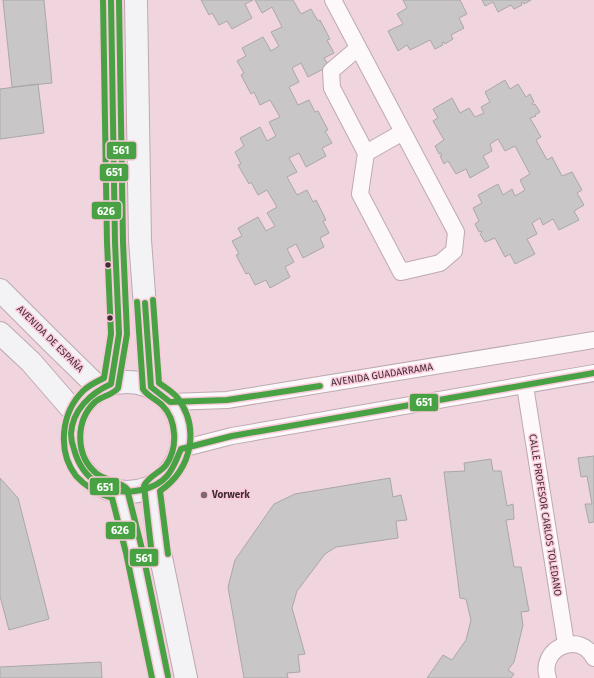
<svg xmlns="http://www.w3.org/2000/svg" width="594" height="678" font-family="'Fira Sans',sans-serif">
  <rect width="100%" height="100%" fill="#f0d5df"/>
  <path fill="#c8c6c7" stroke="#aaa7a9" d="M3 0H44L52 83 12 87Z
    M201 0H253L245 4 252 18 232 29 227 21 219 25 212 13 209 15Z
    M255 0H293L301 14 311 9 318 21 320 20 330 39 327 40 334 53 324 58 329 66 308 77 301 63 292 68 299 82 289 87 298 105 309 100 315 112 318 111 328 130 325 131 332 143 322 148 326 156 306 167 299 153 289 158 297 172 287 177 297 195 307 190 313 202 316 200 326 220 323 221 329 233 320 238 324 247 303 258 296 244 287 249 294 262 285 267 290 277 270 288 266 280 255 285 249 273 246 274 236 255 239 254 232 241 242 236 238 228 258 217 266 231 275 226 267 213 277 207 267 190 258 195 251 182 249 184 238 165 241 164 235 152 244 146 240 138 260 127 267 141 276 136 269 122 280 117 270 100 260 105 254 92 251 94 241 75 244 73 237 61 246 56 242 48 263 37 271 51 279 46 271 32 282 27 272 7 262 13Z
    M403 0H460L467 14 459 18 464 28 451 35 453 39 445 44 444 42 442 43 443 45 435 49 430 40 410 50 407 45 398 51 388 31 403 24 397 14 407 8Z
    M482 0H531L524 4 523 2 521 3 522 5 514 9 511 5 498 12 493 2 485 6Z
    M505 80 510 89 518 84 526 97 530 94 534 102 532 103 533 105 535 104 540 112 535 115 536 116 530 118 541 137 536 140 547 160 552 157 562 176 572 172 582 190 577 193 584 205 574 211 579 220 559 230 553 219 543 225 540 218 532 223 537 234 527 239 535 254 515 264 510 254 505 257 495 238 485 242 480 234 482 232 481 231 479 232 475 224 479 221 473 208 482 203 478 195 498 184 503 195 512 189 515 196 525 190 520 180 530 174 515 146 505 151 498 139 490 144 492 151 483 156 489 167 470 178 466 169 456 174 448 161 444 164 440 156 442 155 441 153 439 154 435 146 444 140 433 121 438 118 433 109 452 98 460 113 469 108 475 117 484 113 481 107 490 102 485 92Z
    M38 84 44 133 0 139V89Z
    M594 456V522L589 523 585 504H592L587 476 581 477 578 458Z
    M491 459 493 471H501L507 506 513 504 514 519 506 520 514 567H521L529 611 521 612 523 625 514 662 508 670 514 674 511 678H427L443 655 452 660 466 640 471 620 466 599 460 598 444 472 465 471 464 463Z
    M0 478 18 498 49 619 9 630 0 596Z
    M390 478 393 497 401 495 407 520 396 521 398 538 336 547 325 554 297 591 292 608 305 654 298 655 300 672 287 673 288 678H244L228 587 235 560 274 504 295 494Z
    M101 662 102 678H0V667Z"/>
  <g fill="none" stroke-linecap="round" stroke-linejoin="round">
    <g stroke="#bda9b1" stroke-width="18">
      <path id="street" d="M333 0C374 77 415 155 456 232L454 251 440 263 401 272 360 194 366 153 332 88 331 71 358 48
        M366 153 403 132
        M525 386 566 644
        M170 402 227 400 594 340
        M181 449 232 436 594 373
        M548 678C538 648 580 630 594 658"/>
    </g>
    <g stroke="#bda9b1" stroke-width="24">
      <path id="secondary" d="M111 0 115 242 119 334 111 384
        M136 0 140 240 151 387
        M0 290 52 342 100 389
        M0 333 31 362 76 414
        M72 437a55 55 0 1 1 110 0a55 55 0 1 1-110 0Z
        M152 487 158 543 186 678
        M119 492 134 551 160 678"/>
    </g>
    <path stroke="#e2d9dc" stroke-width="2.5" stroke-dasharray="2 2" stroke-linecap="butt" d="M56 425 66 461 81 484 99 503"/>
    <use href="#street" stroke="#fdf9fa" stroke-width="16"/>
    <use href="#secondary" stroke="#f3f2f5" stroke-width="22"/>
    <g stroke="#fbcadc" stroke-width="9">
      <path id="bus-1" d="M111 0 115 242 119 334 111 384C91 393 72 410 71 434 71 439 72 444 74 449 82 480 109 497 141 490 150 488 161 483 167 476 174 468 177 458 181 449L232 436 594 373
        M145 303 151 387 170 402 227 400 320 386"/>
    </g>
    <g stroke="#fbcadc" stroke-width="9">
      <path id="bus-2" d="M103 0 107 242 111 334 104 378C96 382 89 385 83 391 61 413 57 451 76 476 86 487 99 494 112 498L126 553 152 678
        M137 302 143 389C147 396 156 399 162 405 177 420 178 448 166 465 160 473 148 476 144 486L152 556"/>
    </g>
    <g stroke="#fbcadc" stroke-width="9">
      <path id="bus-3" d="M119 0 123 242 127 334 118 388C113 395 102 396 95 402 75 421 75 456 97 474 105 480 122 482 127 489L142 549 168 676
        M153 300 159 383C165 387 171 391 176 396 201 427 192 469 160 491L168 554"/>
    </g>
    <use href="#bus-1" stroke="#48a244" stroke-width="6"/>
    <use href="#bus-2" stroke="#48a244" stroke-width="6"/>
    <use href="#bus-3" stroke="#48a244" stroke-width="6"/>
  </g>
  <g fill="#402d34" stroke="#fbcadc" stroke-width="1.5">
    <circle cx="108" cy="265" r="3.5"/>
    <circle cx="110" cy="318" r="3.5"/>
  </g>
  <circle fill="#7e6870" stroke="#fbcadc" stroke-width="1.5" cx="204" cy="495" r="4"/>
  <g text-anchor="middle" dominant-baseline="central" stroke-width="3" stroke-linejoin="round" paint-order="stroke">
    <g font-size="10" fill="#402d34" stroke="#fbcadc">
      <text transform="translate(50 339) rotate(45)">AVENIDA DE ESPAÑA</text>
      <text transform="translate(382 375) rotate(-9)">AVENIDA GUADARRAMA</text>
      <text transform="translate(545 515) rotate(81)">CALLE PROFESOR CARLOS TOLEDANO</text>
    </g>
    <g font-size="10" font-weight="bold" fill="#402d34" stroke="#fbcadc" text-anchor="start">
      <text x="212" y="495">Vorwerk</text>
    </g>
  </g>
  <g stroke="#fbcadc" stroke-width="1.5">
    <rect x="106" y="141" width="31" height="19" rx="4" fill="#48a244"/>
    <rect x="99" y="163" width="30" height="19" rx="4" fill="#48a244"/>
    <rect x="91" y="201" width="31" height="19" rx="4" fill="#48a244"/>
    <rect x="409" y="393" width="30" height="19" rx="4" fill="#48a244"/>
    <rect x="89" y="477" width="31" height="19" rx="4" fill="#48a244"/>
    <rect x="105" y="521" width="31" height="19" rx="4" fill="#48a244"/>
    <rect x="129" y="548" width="30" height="19" rx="4" fill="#48a244"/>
  </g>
  <g font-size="11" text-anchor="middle" font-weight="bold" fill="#fff">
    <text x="121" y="154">561</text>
    <text x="114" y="176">651</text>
    <text x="106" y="215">626</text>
    <text x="424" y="406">651</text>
    <text x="105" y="491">651</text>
    <text x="120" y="534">626</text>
    <text x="144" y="562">561</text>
  </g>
</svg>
